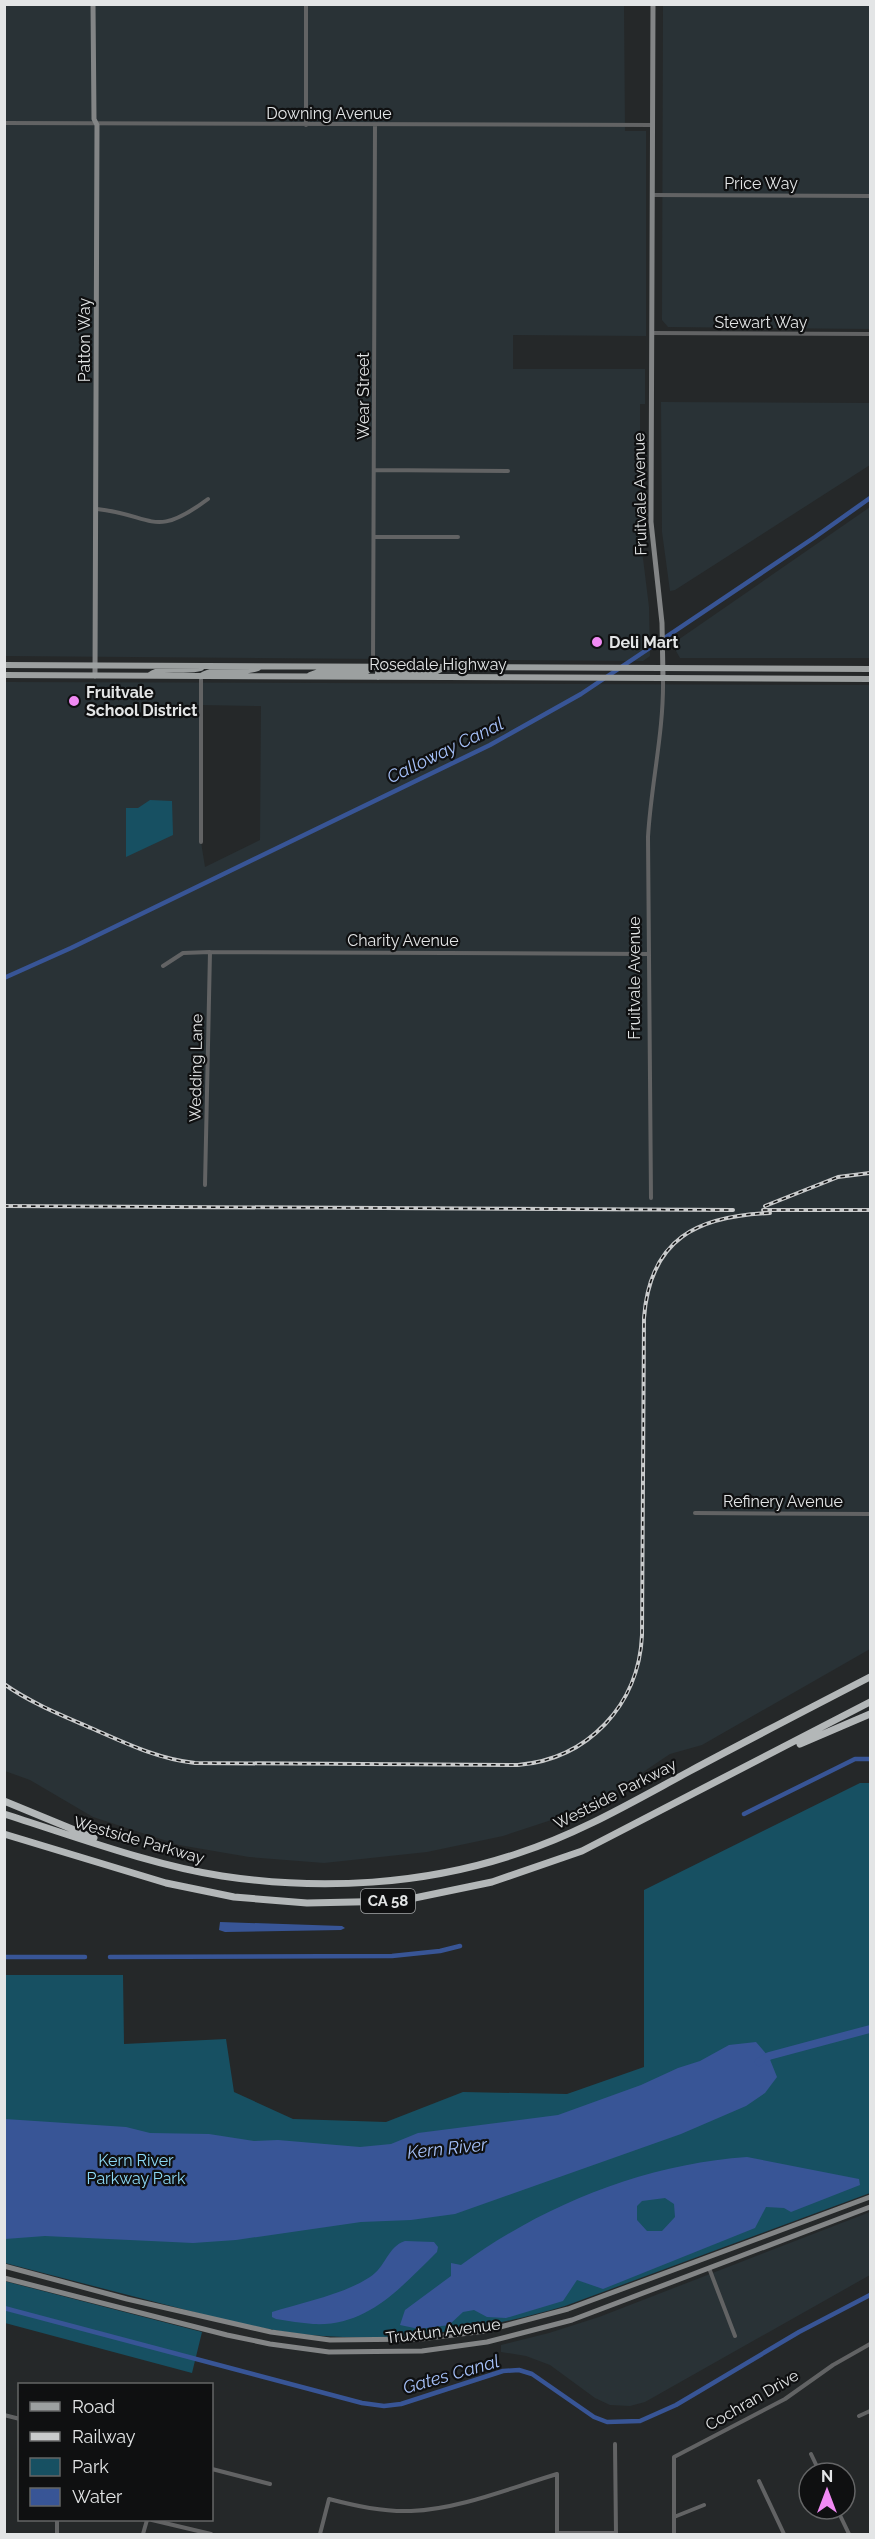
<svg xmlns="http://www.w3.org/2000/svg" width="875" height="2539" font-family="Raleway,sans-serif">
  <rect width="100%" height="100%" fill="#252829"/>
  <path fill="#293236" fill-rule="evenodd" d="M5 5H624L625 131H646V336L513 335V369H645V404H640V534L649 607 650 656 643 661 5 656Z
    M663 5H870V329L668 327 662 320Z
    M661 402 870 403V465L675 590 670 591 662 532Z
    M870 507V658H680L676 651 675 642Z
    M4 682 870 685V1649L702 1745 670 1754 591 1807 503 1836 427 1852 324 1863 249 1857 179 1845 93 1817 30 1780 5 1771ZM200 705 261 706 260 840 205 867 201 842Z
    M870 2212V2275L645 2402 630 2406 610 2405 595 2398 550 2365 526 2356 501 2352V2345L549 2333 599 2317Z"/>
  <path fill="#175062" d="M150 800 172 801 173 835 126 857V808H138Z
    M860 1783H870V2193L565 2306C487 2329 405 2342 323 2336 268 2332 216 2318 163 2304 110 2290 57 2277 5 2263L4 1975H123L124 2044 226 2039 234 2092 293 2119 386 2122 463 2092 567 2094 644 2067V1890Z
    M4 2281 202 2332 192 2373 5 2323Z"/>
  <path fill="#385596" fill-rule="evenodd" d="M220 1922 342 1926 345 1928 341 1930 225 1932 219 1930Z
    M756 2042 769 2057 777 2077 765 2093 746 2106 681 2134 455 2214 411 2220 361 2222 236 2240 193 2243 45 2236 5 2239V2119L126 2127 150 2133 209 2134 254 2141 278 2140 360 2147 391 2144 418 2133 558 2115 641 2085 678 2068 700 2061 729 2045Z
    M747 2157 859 2179 860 2185 791 2212 784 2208 766 2207 755 2228 603 2289 577 2280 563 2301 506 2318 487 2317 474 2310 463 2312 449 2325 419 2329 400 2325 405 2310 451 2276V2263L461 2265C543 2205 645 2164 747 2157ZM665 2198 674 2204 675 2217 662 2231H647L637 2220V2206L642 2201Z
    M405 2241 434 2242 438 2247 437 2252C401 2287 368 2327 313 2324 301 2323 289 2321 276 2319L272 2317V2312C304 2302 342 2295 370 2277 386 2267 387 2247 405 2241Z"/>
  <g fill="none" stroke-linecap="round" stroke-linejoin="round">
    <path stroke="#385596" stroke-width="4.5" d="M4 978 71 948 490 745 581 694 815 537 870 498
      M744 1814 855 1759H870
      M4 1957H85
      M110 1957 392 1956 440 1951 460 1946
      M4 2308 362 2403 384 2406 401 2404 503 2371 519 2370 532 2374 594 2417 607 2422 640 2421 676 2405 799 2332 870 2295"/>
    <path stroke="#385596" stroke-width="8" d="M759 2062 769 2056 870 2029"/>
    <path stroke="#626364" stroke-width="4" d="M4 123 653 125
      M306 125V4
      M652 195 870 196
      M652 333 870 334
      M374 470 508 471
      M97 509C154 515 153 540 208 499
      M374 537H458
      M373 666 375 125
      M201 676V842
      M163 966 183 953 210 952 647 954
      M205 1185 210 952
      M651 1198 648 837C651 784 664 732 663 678
      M695 1513 870 1514
      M709 2268 735 2336
      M4 2415 20 2419
      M859 2416 870 2411
      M615 2444 616 2534
      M811 2454 820 2473
      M212 2469 270 2484
      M759 2481 784 2534
      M837 2509 849 2534
      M674 2517 704 2505
      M152 2520 211 2534
      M557 2533H616
      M57 2534V2520
      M143 2534 147 2520
      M320 2534 329 2499C356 2506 383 2512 411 2511 460 2509 510 2488 557 2474V2534
      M674 2534V2457L785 2399 833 2365 870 2344"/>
    <path stroke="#838586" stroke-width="5" d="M93 4 94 119 97 125 95 676
      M653 4 651 522 662 623 663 678
      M4 2266 127 2299 271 2332 330 2340 421 2339 485 2331 568 2309 870 2197
      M4 2278 227 2335 270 2344 329 2352 422 2351 487 2342 572 2320 870 2207"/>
    <path stroke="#9ca0a0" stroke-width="6" d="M4 665 870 669
      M4 675 870 679
      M150 675C164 665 185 673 201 668
      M310 675 321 671H367L372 667
      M201 676C218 665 240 675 258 668
      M378 677V673L381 671 435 672 441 669"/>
    <path stroke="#b3b7b8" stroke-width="7" d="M800 1744 870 1714
      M4 1801 94 1838
      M4 1814C74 1836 151 1865 222 1876 321 1891 425 1885 519 1853 580 1833 634 1801 690 1771 750 1739 810 1708 870 1677
      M4 1834 166 1883 234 1897 307 1903 400 1901 492 1882 582 1851 870 1702"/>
    <g stroke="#c9cbcc" stroke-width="4">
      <path id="rail" d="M4 1206 733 1210
        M765 1206 838 1177 870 1173
        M763 1210H870
        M4 1684C31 1703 61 1715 91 1728 125 1743 158 1759 195 1763L518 1765C588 1759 639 1705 642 1635L644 1318C650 1238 698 1216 770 1213"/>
    </g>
    <use href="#rail" stroke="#0f1011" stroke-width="1.5" stroke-dasharray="4.5" stroke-linecap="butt"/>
  </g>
  <g fill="#f18af4" stroke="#0f1011" stroke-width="2">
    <circle cx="597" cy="642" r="6"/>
    <circle cx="74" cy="701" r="6"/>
  </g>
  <g text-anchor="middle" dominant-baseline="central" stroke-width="4.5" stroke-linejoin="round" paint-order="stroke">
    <rect fill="#0f1011" stroke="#a3a5a6" stroke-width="1.5" x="361" y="1889" width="54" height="24" rx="4.5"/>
    <g font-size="15" font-weight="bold" fill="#e3e5e6">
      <text x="388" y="1901">CA 58</text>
    </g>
    <g font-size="16" fill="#e3e5e6" stroke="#0f1011">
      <text x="329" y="113">Downing Avenue</text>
      <text x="761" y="183">Price Way</text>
      <text x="761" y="322">Stewart Way</text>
      <text transform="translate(84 340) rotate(-90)">Patton Way</text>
      <text transform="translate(363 396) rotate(-90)">Wear Street</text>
      <text transform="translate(640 494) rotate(-91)">Fruitvale Avenue</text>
      <text x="438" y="664">Rosedale Highway</text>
      <text x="403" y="940">Charity Avenue</text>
      <text transform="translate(634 978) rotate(-90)">Fruitvale Avenue</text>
      <text transform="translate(196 1068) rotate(-89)">Wedding Lane</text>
      <text x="783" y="1501">Refinery Avenue</text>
      <text transform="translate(615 1794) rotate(-27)">Westside Parkway</text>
      <text transform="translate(139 1840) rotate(16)">Westside Parkway</text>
      <text transform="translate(443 2331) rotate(-7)">Truxtun Avenue</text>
      <text transform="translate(752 2400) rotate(-30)">Cochran Drive</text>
    </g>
    <g font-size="16" font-weight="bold" fill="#e3e5e6" stroke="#0f1011" text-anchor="start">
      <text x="609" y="642">Deli Mart</text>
      <text x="86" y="692">Fruitvale<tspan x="86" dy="18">School District</tspan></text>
    </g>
    <g font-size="16" fill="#8dd9f5" stroke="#0f1011">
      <text x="136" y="2160">Kern River<tspan x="136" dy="18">Parkway Park</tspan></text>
    </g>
    <g font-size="18" font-style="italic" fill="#a5c0f8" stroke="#0f1011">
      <text transform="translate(445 750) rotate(-26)">Calloway Canal</text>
      <text transform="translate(447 2148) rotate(-6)">Kern River</text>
      <text transform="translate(451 2374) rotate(-16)">Gates Canal</text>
    </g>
  </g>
  <rect width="875" height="2539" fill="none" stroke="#e3e5e6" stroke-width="12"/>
  <rect x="18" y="2383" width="195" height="138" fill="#0f1011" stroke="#646566" stroke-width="1.5"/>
  <rect x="30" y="2402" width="30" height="9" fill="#9ca0a0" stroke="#646566" stroke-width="1.5"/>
  <text x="72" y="2413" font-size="18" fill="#e3e5e6">Road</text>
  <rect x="30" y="2432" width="30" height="9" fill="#c9cbcc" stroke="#646566" stroke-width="1.5"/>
  <text x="72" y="2443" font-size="18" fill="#e3e5e6">Railway</text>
  <rect x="30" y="2458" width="30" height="18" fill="#175062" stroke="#646566" stroke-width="1.5"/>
  <text x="72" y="2473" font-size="18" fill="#e3e5e6">Park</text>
  <rect x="30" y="2488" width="30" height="18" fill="#385596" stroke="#646566" stroke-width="1.5"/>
  <text x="72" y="2503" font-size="18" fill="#e3e5e6">Water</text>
  <g transform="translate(827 2491)"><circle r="28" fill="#0f1011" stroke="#646566" stroke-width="1.5"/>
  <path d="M0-4.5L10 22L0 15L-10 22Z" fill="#f18af4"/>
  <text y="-9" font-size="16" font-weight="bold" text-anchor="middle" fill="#e3e5e6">N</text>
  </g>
</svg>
